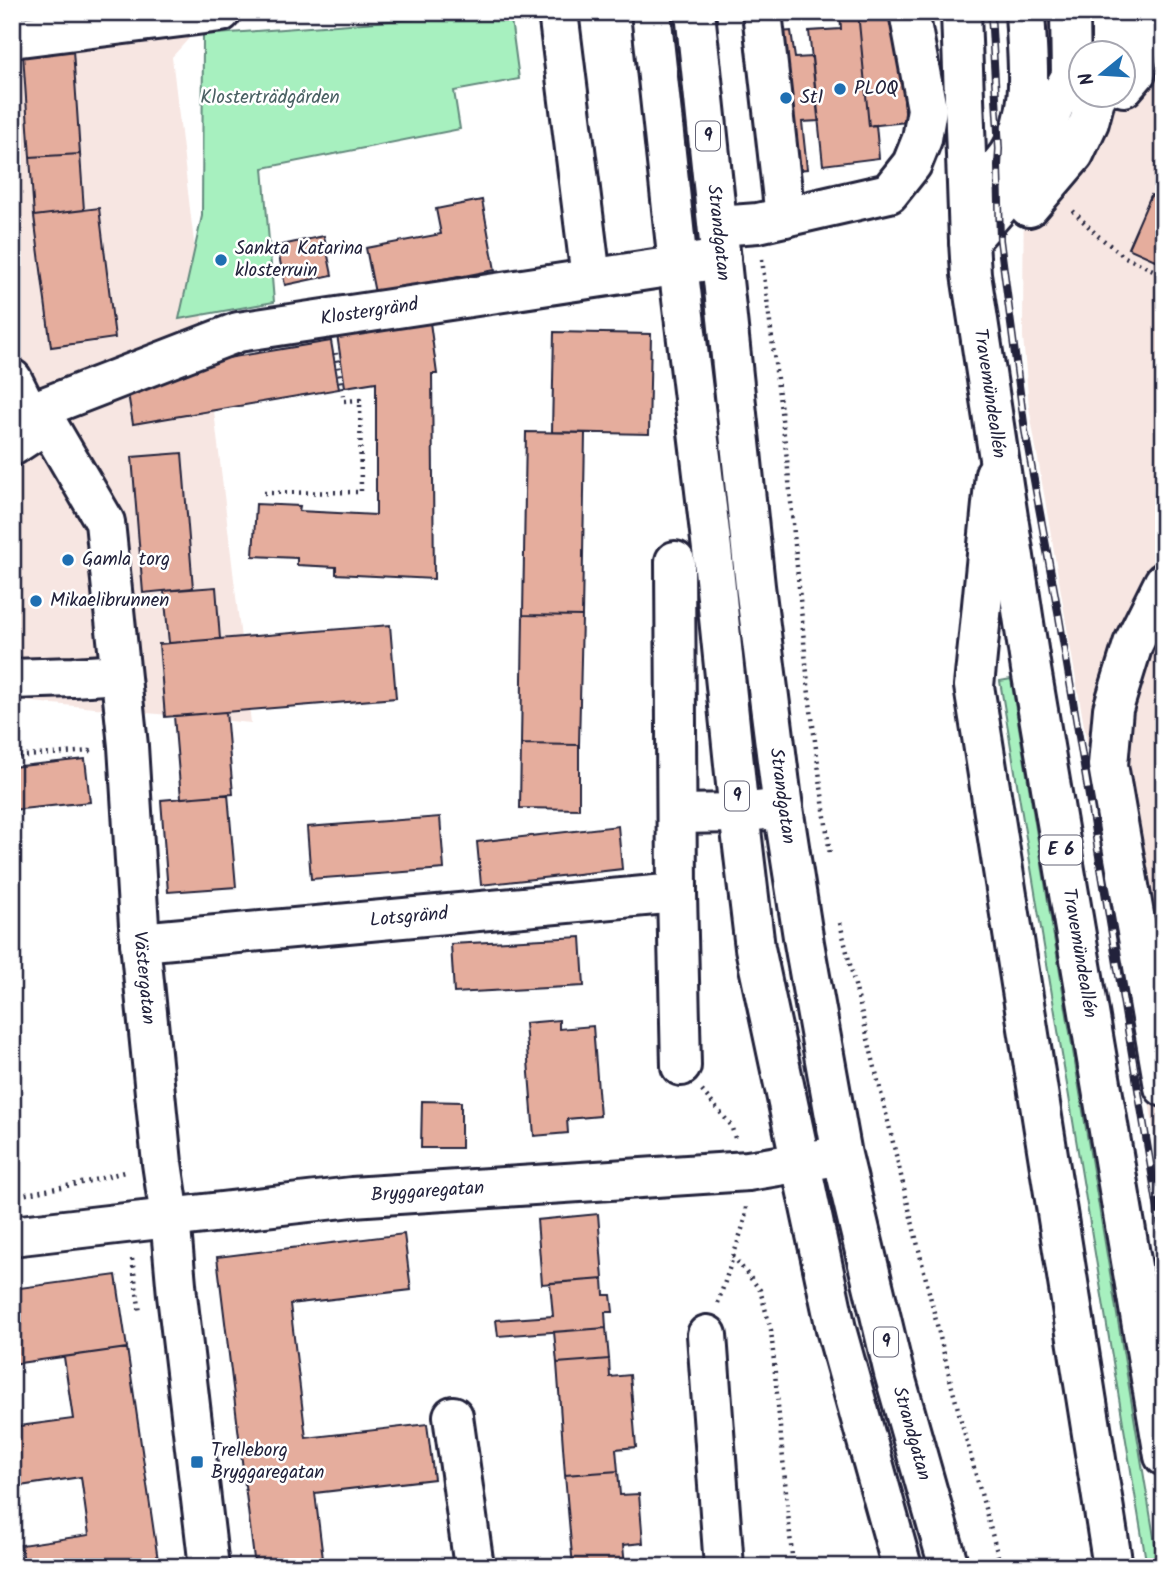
<svg xmlns="http://www.w3.org/2000/svg" width="1176" height="1579" font-family="Kalam,sans-serif">
  <rect width="100%" height="100%" fill="#fff"/>
  <filter id="ink" filterUnits="userSpaceOnUse"><feTurbulence type="fractalNoise" baseFrequency=".0143" numOctaves="2"/><feDisplacementMap in="SourceGraphic" scale="14" xChannelSelector="R" yChannelSelector="G"/><feConvolveMatrix kernelMatrix="1 2 1 2 8 2 1 2 1" color-interpolation-filters="sRGB"/></filter>
  <g filter="url(#ink)">
    <path fill="#f7e6e2" fill-rule="evenodd" d="M12 12H213L172 57 251 723 12 700Z
      M1012 12H1164V1189L1029 407 1023 337 1024 153ZM1082 52H1124V94H1082Z"/>
    <path fill="#a7f0bf" stroke="#64897d" stroke-width="2" d="M510 12 519 79 454 91 460 129 263 168 274 302 179 319 202 216 203 35Z
      M1011 679 1159 1567H1147L1000 681Z"/>
    <path fill="#e5ad9d" stroke="#22223b" stroke-width="2" d="M840 12H858L869 126 876 125 879 158 823 165 809 31 841 29Z
      M858 12H896L906 122 869 126Z
      M791 31 795 58 812 57 819 121 802 122 807 169 760 173 744 35Z
      M73 50 80 154 30 157 23 54Z
      M80 154 84 210 34 216 30 157Z
      M1151 195 1164 201V264L1128 248Z
      M482 200 495 270 375 293 366 248 441 234 436 209Z
      M99 208 115 338 51 347 34 216Z
      M324 236 332 275 285 285 277 246Z
      M429 315 437 374H432L434 579 336 574V567L297 565V558L253 556 256 504 300 506 299 511 376 515V382L345 387 336 328Z
      M554 332 651 334 649 434 552 432Z
      M331 341 339 389 133 424 125 375Z
      M526 432 585 433 582 616 523 615Z
      M182 453 193 588 143 593 132 457Z
      M216 587 220 639 169 643 164 591Z
      M523 615 582 616 579 745 521 744Z
      M390 625 396 698 165 717 159 644Z
      M226 712 233 794 181 798 174 716Z
      M521 744 579 745V809L520 808Z
      M85 759 90 802 12 810V767Z
      M228 794 236 887 168 892 161 800Z
      M440 817 444 869 311 879 307 827Z
      M618 826 622 869 481 885 477 842Z
      M581 937 584 986 454 993 451 944Z
      M559 1020V1029L593 1026 600 1116 567 1119 568 1133 534 1136 525 1023Z
      M422 1101 461 1102V1148H421Z
      M598 1214 603 1279 542 1284 537 1220Z
      M404 1234 411 1290 290 1304 306 1438 427 1424 434 1479 315 1493 324 1567H255L217 1257Z
      M116 1275 127 1348 12 1364V1289Z
      M603 1279 604 1295H611L613 1312H605L606 1328 498 1336 496 1320 553 1316 550 1283Z
      M606 1328 609 1359 557 1363 554 1332Z
      M127 1348 159 1567H25L21 1545 89 1535 81 1477 13 1487 12 1427 73 1419 64 1357Z
      M609 1359 610 1377 630 1375 636 1447 616 1449 618 1471 565 1475 557 1363Z
      M618 1471 620 1495 639 1494 643 1543 623 1545 625 1567H573L565 1475Z"/>
    <g fill="none" stroke-linecap="round" stroke-linejoin="round">
      <g stroke="#22223b" stroke-width="44">
        <g id="minor">
          <path d="M558 12 591 278"/>
          <path d="M762 12 785 217"/>
          <path d="M961 12 969 241"/>
          <path d="M1111 12V52"/>
          <path d="M12 38 221 12"/>
          <path d="M1124 87 1136 73 1145 12"/>
          <path d="M968 201C981 186 1001 167 1011 151 1036 109 1027 59 1025 12"/>
          <path d="M1029 207 1074 154 1089 122 1095 99 1098 94"/>
          <path d="M718 226 758 223 889 193 912 164 922 139 927 109 909 12"/>
          <path d="M969 241 1030 171 1035 162 1054 106 1071 76 1070 12"/>
          <path d="M12 379 29 413"/>
          <path id="s1" d="M29 413 47 423 105 522 128 746 140 942 162 1163 170 1217 177 1295 209 1567"/>
          <path id="s2" d="M29 413 238 332 721 259"/>
          <path d="M12 446 47 423"/>
          <path d="M995 474 974 686 1113 1567"/>
          <path d="M675 561 677 893 681 1066"/>
          <path d="M1164 582 1133 644 1113 709 1108 765 1164 1087"/>
          <path d="M12 679 73 677 120 674"/>
          <path d="M677 814 739 813 783 808"/>
          <path id="s3" d="M140 942 677 893"/>
          <path d="M707 1335 724 1567"/>
          <path d="M453 1416 474 1567"/>
        </g>
      </g>
      <g stroke="#22223b" stroke-width="44">
        <g id="major">
          <path d="M651 12 678 265 712 549 739 813 755 948 836 1329 902 1567"/>
          <path id="s4" d="M695 12 755 586 783 808 804 943 842 1155 894 1373 949 1567"/>
          <path id="s5" d="M12 1236 352 1197 748 1171 826 1158"/>
        </g>
      </g>
      <g stroke="#22223b" stroke-width="44">
        <g id="highway">
          <path id="s6" d="M969 241 971 274 1031 669 1164 1456"/>
        </g>
      </g>
      <path stroke="#22223b" stroke-width="4.5" stroke-dasharray="2 5" stroke-linecap="butt" d="M1073 211 1097 235 1125 257 1164 275
        M762 259 787 459 809 695 830 855
        M264 493 361 492 360 400 344 401 336 353
        M12 757 90 751V755
        M840 923 952 1387 1001 1567
        M702 1091 731 1125 735 1138
        M12 1197 86 1182 128 1171
        M733 1256 760 1290 771 1330 793 1567
        M132 1259 140 1313
        M718 1303 745 1220 746 1207"/>
      <use href="#minor" stroke="#fff" stroke-width="38"/>
      <use href="#major" stroke="#fff" stroke-width="38"/>
      <use href="#highway" stroke="#fff" stroke-width="38"/>
      <g stroke="#22223b" stroke-width="8">
        <path id="rail" d="M991 12 999 149 998 166 1000 240 1025 431 1059 617 1164 1245"/>
      </g>
      <use href="#rail" stroke="#fff" stroke-width="5" stroke-dasharray="16" stroke-linecap="butt"/>
    </g>
  </g>
  <g fill="#1f6fb2" stroke="#fff" stroke-width="2.5">
    <circle cx="840" cy="89" r="7"/>
    <circle cx="786" cy="98" r="7"/>
    <circle cx="221" cy="260" r="7"/>
    <circle cx="68" cy="560" r="7"/>
    <circle cx="36" cy="601" r="7"/>
    <rect x="190" y="1455" width="14" height="14" rx="3.5"/>
  </g>
  <g text-anchor="middle" dominant-baseline="central" stroke-width="5" stroke-linejoin="round" paint-order="stroke">
    <g fill="#fff" stroke="#646476" stroke-width="2">
      <rect x="696" y="121.5" width="24" height="29" rx="5"/>
      <rect x="725" y="781.5" width="24" height="29" rx="5"/>
      <rect x="1040" y="835.5" width="42" height="29" rx="5"/>
      <rect x="874" y="1327.5" width="24" height="29" rx="5"/>
    </g>
    <g font-size="18" font-weight="bold" fill="#22223b">
      <text x="708" y="136">9</text>
      <text x="737" y="796">9</text>
      <text x="1061" y="850">E 6</text>
      <text x="886" y="1342">9</text>
    </g>
    <g font-size="19" fill="#22223b" stroke="#fff" text-anchor="start">
      <text x="854" y="89">PLOQ</text>
      <text x="800" y="98">St1</text>
      <text x="235" y="249">Sankta Katarina<tspan x="235" dy="22">klosterruin</tspan></text>
      <text x="82" y="560">Gamla torg</text>
      <text x="50" y="601">Mikaelibrunnen</text>
      <text x="211" y="1451">Trelleborg<tspan x="211" dy="22">Bryggaregatan</tspan></text>
    </g>
    <g font-size="19" fill="#4a6063" stroke="#fff">
      <text x="270" y="98">Klosterträdgården</text>
    </g>
    <g font-size="19" fill="#22223b" stroke="#fff">
      <text stroke="none"><textPath href="#s4" startOffset="222">Strandgatan</textPath></text>
      <text stroke="none"><textPath href="#s2" startOffset="357">Klostergränd</textPath></text>
      <text stroke="none"><textPath href="#s6" startOffset="154">Travemündeallén</textPath></text>
      <text stroke="none"><textPath href="#s4" startOffset="789">Strandgatan</textPath></text>
      <text stroke="none"><textPath href="#s3" startOffset="270">Lotsgränd</textPath></text>
      <text stroke="none"><textPath href="#s6" startOffset="721">Travemündeallén</textPath></text>
      <text stroke="none"><textPath href="#s1" startOffset="593">Västergatan</textPath></text>
      <text stroke="none"><textPath href="#s5" startOffset="418">Bryggaregatan</textPath></text>
      <text stroke="none"><textPath href="#s4" startOffset="1440">Strandgatan</textPath></text>
    </g>
  </g>
  <rect width="1176" height="1579" fill="none" stroke="#fff" stroke-width="42"/>
  <rect x="21" y="21" width="1134" height="1537" fill="none" stroke="#22223b" stroke-width="2.5" filter="url(#ink)"/>
  <g transform="translate(1102 74) rotate(252)"><circle r="33" fill="#ffffff" stroke="#a7a7b1" stroke-width="2"/>
  <path d="M0-5L12 26L0 18L-12 26Z" fill="#1f6fb2"/>
  <text y="-10" font-size="19" font-weight="bold" text-anchor="middle" fill="#22223b">N</text>
  </g>
</svg>
